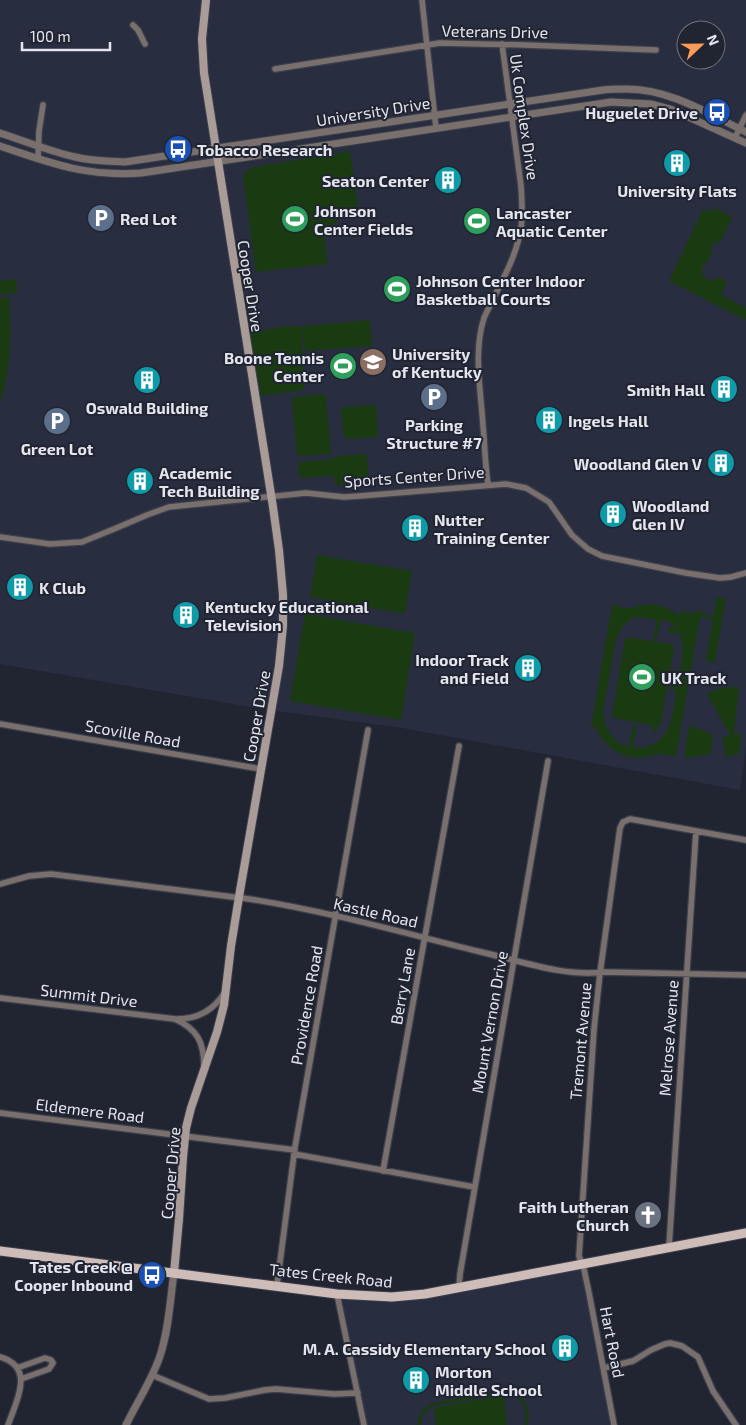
<svg xmlns="http://www.w3.org/2000/svg" width="746" height="1425" font-family="'Exo 2',sans-serif">
  <rect width="100%" height="100%" fill="#212431"/>
  <path fill="#292d40" fill-rule="evenodd" d="M0 0H746V748L740 790 402 728 262 709 0 664ZM686 30H716V60H686Z
    M582 1264 614 1425H364L337 1294 392 1297Z"/>
  <path fill="#1a3b11" fill-rule="evenodd" d="M350 151 358 206 323 231 328 264 256 272 244 183V173L254 167Z
    M703 209 709 211 717 209 732 217 721 241C708 244 714 249 710 258 708 262 704 265 702 268V274L706 279 712 280 719 277 727 282 721 295 746 308V320L669 281Z
    M16 279 17 293 0 294V281Z
    M9 297C12 334 11 369 0 404V298Z
    M370 320 372 346 305 351 302 326Z
    M282 326 302 327 304 390 261 396 250 334Z
    M324 394 326 396 331 451 330 454 299 456 297 454 292 399 293 397Z
    M374 405 376 406 378 434 376 437 347 439 344 437 341 410 344 407Z
    M365 454 367 457 369 481 367 483 338 485 335 483 334 476 302 478 299 477 298 465 300 462 333 459 337 456Z
    M317 555 412 571 405 614 310 597Z
    M717 597 726 598 715 662 706 661 713 619 700 617 676 756C671 755 665 754 660 754 655 754 649 757 644 757 623 760 605 748 596 728L591 727 612 605C618 606 626 609 632 608 635 607 639 605 643 605 657 602 669 608 680 616L681 611 696 614 697 610 702 611V614L713 616ZM638 617 657 620 653 639 656 640 661 620 670 622 676 628 669 627V633L676 634 677 629C687 646 681 665 678 683L672 682 670 689 676 691C673 712 672 738 649 746 643 748 638 748 633 747L637 726 633 725 629 747C613 743 604 728 603 712L616 639 623 626 632 618Z
    M305 614 415 633 401 720 290 701Z
    M628 637 672 644 674 647 671 665 668 669 674 670 672 677H666L668 681 661 724 657 726V734L650 725 614 718 612 715 625 639Z
    M728 687H739L734 734H740L741 743 739 754 726 757 722 737 730 735 707 694 715 690Z
    M690 725 713 735 710 755H706L685 758 686 742Z
    M507 1390C522 1395 534 1409 527 1425H524C530 1410 521 1398 507 1393L434 1406C426 1410 421 1416 420 1425H417C418 1415 423 1408 433 1403L499 1391Z
    M504 1395 507 1425H436L434 1408Z"/>
  <g fill="none" stroke-linecap="round" stroke-linejoin="round">
    <g stroke="#3c3f4c" stroke-width="8">
      <path id="minor" d="M422 0 436 128
        M133 25 138 30 145 44
        M275 69 440 43 525 45 656 50
        M735 138 746 115
        M38 159 39 131 43 105
        M488 484C485 465 485 445 483 426 481 391 473 352 484 318 497 289 516 260 521 228 523 214 522 200 521 186L502 44
        M0 537 50 544 82 542 114 529 147 515 169 507 306 493 344 497 360 496 506 484 526 488 549 502 572 535 588 549 602 556 686 573 720 578 731 577 746 573
        M0 724 261 769
        M0 884 29 876 51 874 249 899C327 911 404 933 481 952 521 961 563 977 604 972L746 975
        M0 998 175 1019C197 1029 204 1042 204 1066
        M177 1019C198 1019 214 1010 225 992
        M0 1113 295 1150
        M294 1154 474 1187
        M383 1171 459 746
        M669 1247 696 831
        M277 1285 295 1147 368 730
        M459 1287 460 1274 548 761
        M337 1294 364 1425
        M0 1357C36 1367 16 1402 8 1425
        M17 1368 45 1358 51 1360 53 1363 49 1369 21 1379
        M604 1368 633 1361 651 1350 665 1344 670 1343 682 1346 698 1357 713 1391 736 1425
        M152 1375 209 1399 225 1398 265 1390 276 1389 334 1394 358 1393
        M614 1425 589 1293 584 1269 579 1256 594 1029 600 973 620 828 623 822 630 819 746 840"/>
    </g>
    <g stroke="#3c3f4c" stroke-width="9">
      <path id="tertiary" d="M0 133C25 141 49 151 75 157 91 161 108 161 125 162L603 90C611 89 619 89 627 89 670 89 709 114 746 132
        M0 146C50 163 86 177 141 173L611 102 651 104 673 110 746 143
        M126 1425C137 1402 152 1380 160 1356 169 1329 170 1300 174 1273"/>
    </g>
    <g stroke="#3c3f4c" stroke-width="10">
      <path id="secondary" d="M174 1273 179 1219 183 1157 186 1128 191 1108 217 1032 224 1005 231 946 240 891 279 666 283 626V595L279 550 273 507 204 73 202 39 206 0"/>
    </g>
    <g stroke="#3c3f4c" stroke-width="11">
      <path id="primary" d="M0 1251 337 1294 392 1297 425 1294 746 1233"/>
    </g>
    <use href="#minor" stroke="#79706e" stroke-width="5.5"/>
    <use href="#tertiary" stroke="#79706e" stroke-width="7"/>
    <use href="#secondary" stroke="#a99b98" stroke-width="8"/>
    <use href="#primary" stroke="#cebcb8" stroke-width="9"/>
  </g>
  <defs>
    <g id="bus-disc" transform="scale(1.4375)"><circle r="9.5" fill="#1a4fb4" stroke="#212431"/><path d="M-5-6H5V4H4V6H2V4H-2V6H-4V4H-5ZM-3.5-4V0h7V-4ZM-3.5 1.2v1.5H-2V1.2ZM2 1.2v1.5H3.5V1.2Z" fill="#fff"/></g>
    <g id="building-disc" transform="scale(1.4375)"><circle r="9.5" fill="#0f9aa8" stroke="#212431"/><path d="M-4-6H4V6H1V3H-1V6H-4ZM-2.5-4.3h1.7v1.8h-1.7ZM.8-4.3h1.7v1.8H.8ZM-2.5-1h1.7V.8h-1.7ZM.8-1h1.7V.8H.8Z" fill="#fff"/></g>
    <g id="parking-disc" transform="scale(1.4375)"><circle r="9.5" fill="#5c6f8a" stroke="#212431"/><path d="M-3.5-5.5H1a3.5 3.5 0 0 1 0 7H-1V5.5H-3.5ZM-1-3.4V-.6H.8a1.4 1.4 0 0 0 0-2.8Z" fill="#fff"/></g>
    <g id="stadium-disc" transform="scale(1.4375)"><circle r="9.5" fill="#2e9e5b" stroke="#212431"/><path d="M0-5a6.5 5 0 1 0 0 10a6.5 5 0 1 0 0-10ZM-3.5-1.8h7v3.6h-7Z" fill="#fff"/></g>
    <g id="university-disc" transform="scale(1.4375)"><circle r="9.5" fill="#8d6e63" stroke="#212431"/><path d="M0-5L7-2L0 1L-7-2ZM-4 1L0 2.5L4 1V4Q0 6-4 4Z" fill="#fff"/></g>
    <g id="church-disc" transform="scale(1.4375)"><circle r="9.5" fill="#6b7280" stroke="#212431"/><path d="M-1.2-6h2.4v3.5h3.3v2.4h-3.3V6h-2.4V-.1h-3.3v-2.4h3.3Z" fill="#fff"/></g>
  </defs>
  <g fill-rule="evenodd">
    <use href="#bus-disc" x="717" y="112"/>
    <use href="#bus-disc" x="178" y="149"/>
    <use href="#building-disc" x="677" y="163"/>
    <use href="#building-disc" x="448" y="180"/>
    <use href="#parking-disc" x="101" y="218"/>
    <use href="#stadium-disc" x="295" y="219"/>
    <use href="#stadium-disc" x="477" y="221"/>
    <use href="#stadium-disc" x="397" y="289"/>
    <use href="#university-disc" x="373" y="362"/>
    <use href="#stadium-disc" x="343" y="366"/>
    <use href="#building-disc" x="147" y="380"/>
    <use href="#building-disc" x="724" y="389"/>
    <use href="#parking-disc" x="434" y="397"/>
    <use href="#building-disc" x="549" y="420"/>
    <use href="#parking-disc" x="57" y="421"/>
    <use href="#building-disc" x="721" y="463"/>
    <use href="#building-disc" x="140" y="481"/>
    <use href="#building-disc" x="613" y="514"/>
    <use href="#building-disc" x="415" y="528"/>
    <use href="#building-disc" x="20" y="587"/>
    <use href="#building-disc" x="186" y="615"/>
    <use href="#building-disc" x="528" y="668"/>
    <use href="#stadium-disc" x="642" y="677"/>
    <use href="#church-disc" x="648" y="1215"/>
    <use href="#bus-disc" x="152" y="1275"/>
    <use href="#building-disc" x="565" y="1348"/>
    <use href="#building-disc" x="416" y="1380"/>
  </g>
  <g text-anchor="middle" dominant-baseline="central" stroke-width="4" stroke-linejoin="round" paint-order="stroke">
    <g font-size="16" fill="#e4e6ef" stroke="#212431">
      <text transform="translate(495 31) rotate(1)">Veterans Drive</text>
      <text transform="translate(373 111) rotate(-9)">University Drive</text>
      <text transform="translate(525 117) rotate(82)">Uk Complex Drive</text>
      <text transform="translate(251 286) rotate(81)">Cooper Drive</text>
      <text transform="translate(414 476) rotate(-4)">Sports Center Drive</text>
      <text transform="translate(256 716) rotate(-80)">Cooper Drive</text>
      <text transform="translate(133 733) rotate(10)">Scoville Road</text>
      <text transform="translate(376 912) rotate(13)">Kastle Road</text>
      <text transform="translate(402 986) rotate(-80)">Berry Lane</text>
      <text transform="translate(89 995) rotate(7)">Summit Drive</text>
      <text transform="translate(306 1005) rotate(-80)">Providence Road</text>
      <text transform="translate(489 1022) rotate(-80)">Mount Vernon Drive</text>
      <text transform="translate(668 1038) rotate(-86)">Melrose Avenue</text>
      <text transform="translate(580 1041) rotate(-85)">Tremont Avenue</text>
      <text transform="translate(90 1110) rotate(7)">Eldemere Road</text>
      <text transform="translate(170 1173) rotate(-85)">Cooper Drive</text>
      <text transform="translate(331 1275) rotate(6)">Tates Creek Road</text>
      <text transform="translate(613 1342) rotate(79)">Hart Road</text>
    </g>
    <g font-size="16" font-weight="bold" fill="#e4e6ef" stroke="#212431" text-anchor="start">
      <text x="698" y="112" text-anchor="end">Huguelet Drive</text>
      <text x="197" y="149">Tobacco Research</text>
      <text x="429" y="180" text-anchor="end">Seaton Center</text>
      <text x="677" y="190" text-anchor="middle">University Flats</text>
      <text x="314" y="210">Johnson<tspan x="314" dy="18">Center Fields</tspan></text>
      <text x="496" y="212">Lancaster<tspan x="496" dy="18">Aquatic Center</tspan></text>
      <text x="120" y="218">Red Lot</text>
      <text x="416" y="280">Johnson Center Indoor<tspan x="416" dy="18">Basketball Courts</tspan></text>
      <text x="392" y="353">University<tspan x="392" dy="18">of Kentucky</tspan></text>
      <text x="324" y="357" text-anchor="end">Boone Tennis<tspan x="324" dy="18">Center</tspan></text>
      <text x="705" y="389" text-anchor="end">Smith Hall</text>
      <text x="147" y="407" text-anchor="middle">Oswald Building</text>
      <text x="568" y="420">Ingels Hall</text>
      <text x="434" y="424" text-anchor="middle">Parking<tspan x="434" dy="18">Structure #7</tspan></text>
      <text x="57" y="448" text-anchor="middle">Green Lot</text>
      <text x="702" y="463" text-anchor="end">Woodland Glen V</text>
      <text x="159" y="472">Academic<tspan x="159" dy="18">Tech Building</tspan></text>
      <text x="632" y="505">Woodland<tspan x="632" dy="18">Glen IV</tspan></text>
      <text x="434" y="519">Nutter<tspan x="434" dy="18">Training Center</tspan></text>
      <text x="39" y="587">K Club</text>
      <text x="205" y="606">Kentucky Educational<tspan x="205" dy="18">Television</tspan></text>
      <text x="509" y="659" text-anchor="end">Indoor Track<tspan x="509" dy="18">and Field</tspan></text>
      <text x="661" y="677">UK Track</text>
      <text x="629" y="1206" text-anchor="end">Faith Lutheran<tspan x="629" dy="18">Church</tspan></text>
      <text x="133" y="1266" text-anchor="end">Tates Creek @<tspan x="133" dy="18">Cooper Inbound</tspan></text>
      <text x="546" y="1348" text-anchor="end">M. A. Cassidy Elementary School</text>
      <text x="435" y="1371">Morton<tspan x="435" dy="18">Middle School</tspan></text>
    </g>
  </g>
  <g transform="translate(701 45) rotate(68)"><circle r="24" fill="#212431" stroke="#6f727d"/>
  <path d="M0-4L9 19L0 12L-9 19Z" fill="#fd9c56"/>
  <text y="-8" font-size="14" font-weight="bold" text-anchor="middle" fill="#e4e6ef">N</text>
  </g>
  <path d="M22 42v8h88v-8" fill="none" stroke="#e4e6ef" stroke-width="2.5"/>
  <text x="30" y="42" font-size="15" fill="#e4e6ef" stroke="#212431" stroke-width="4" paint-order="stroke">100 m</text>
</svg>
